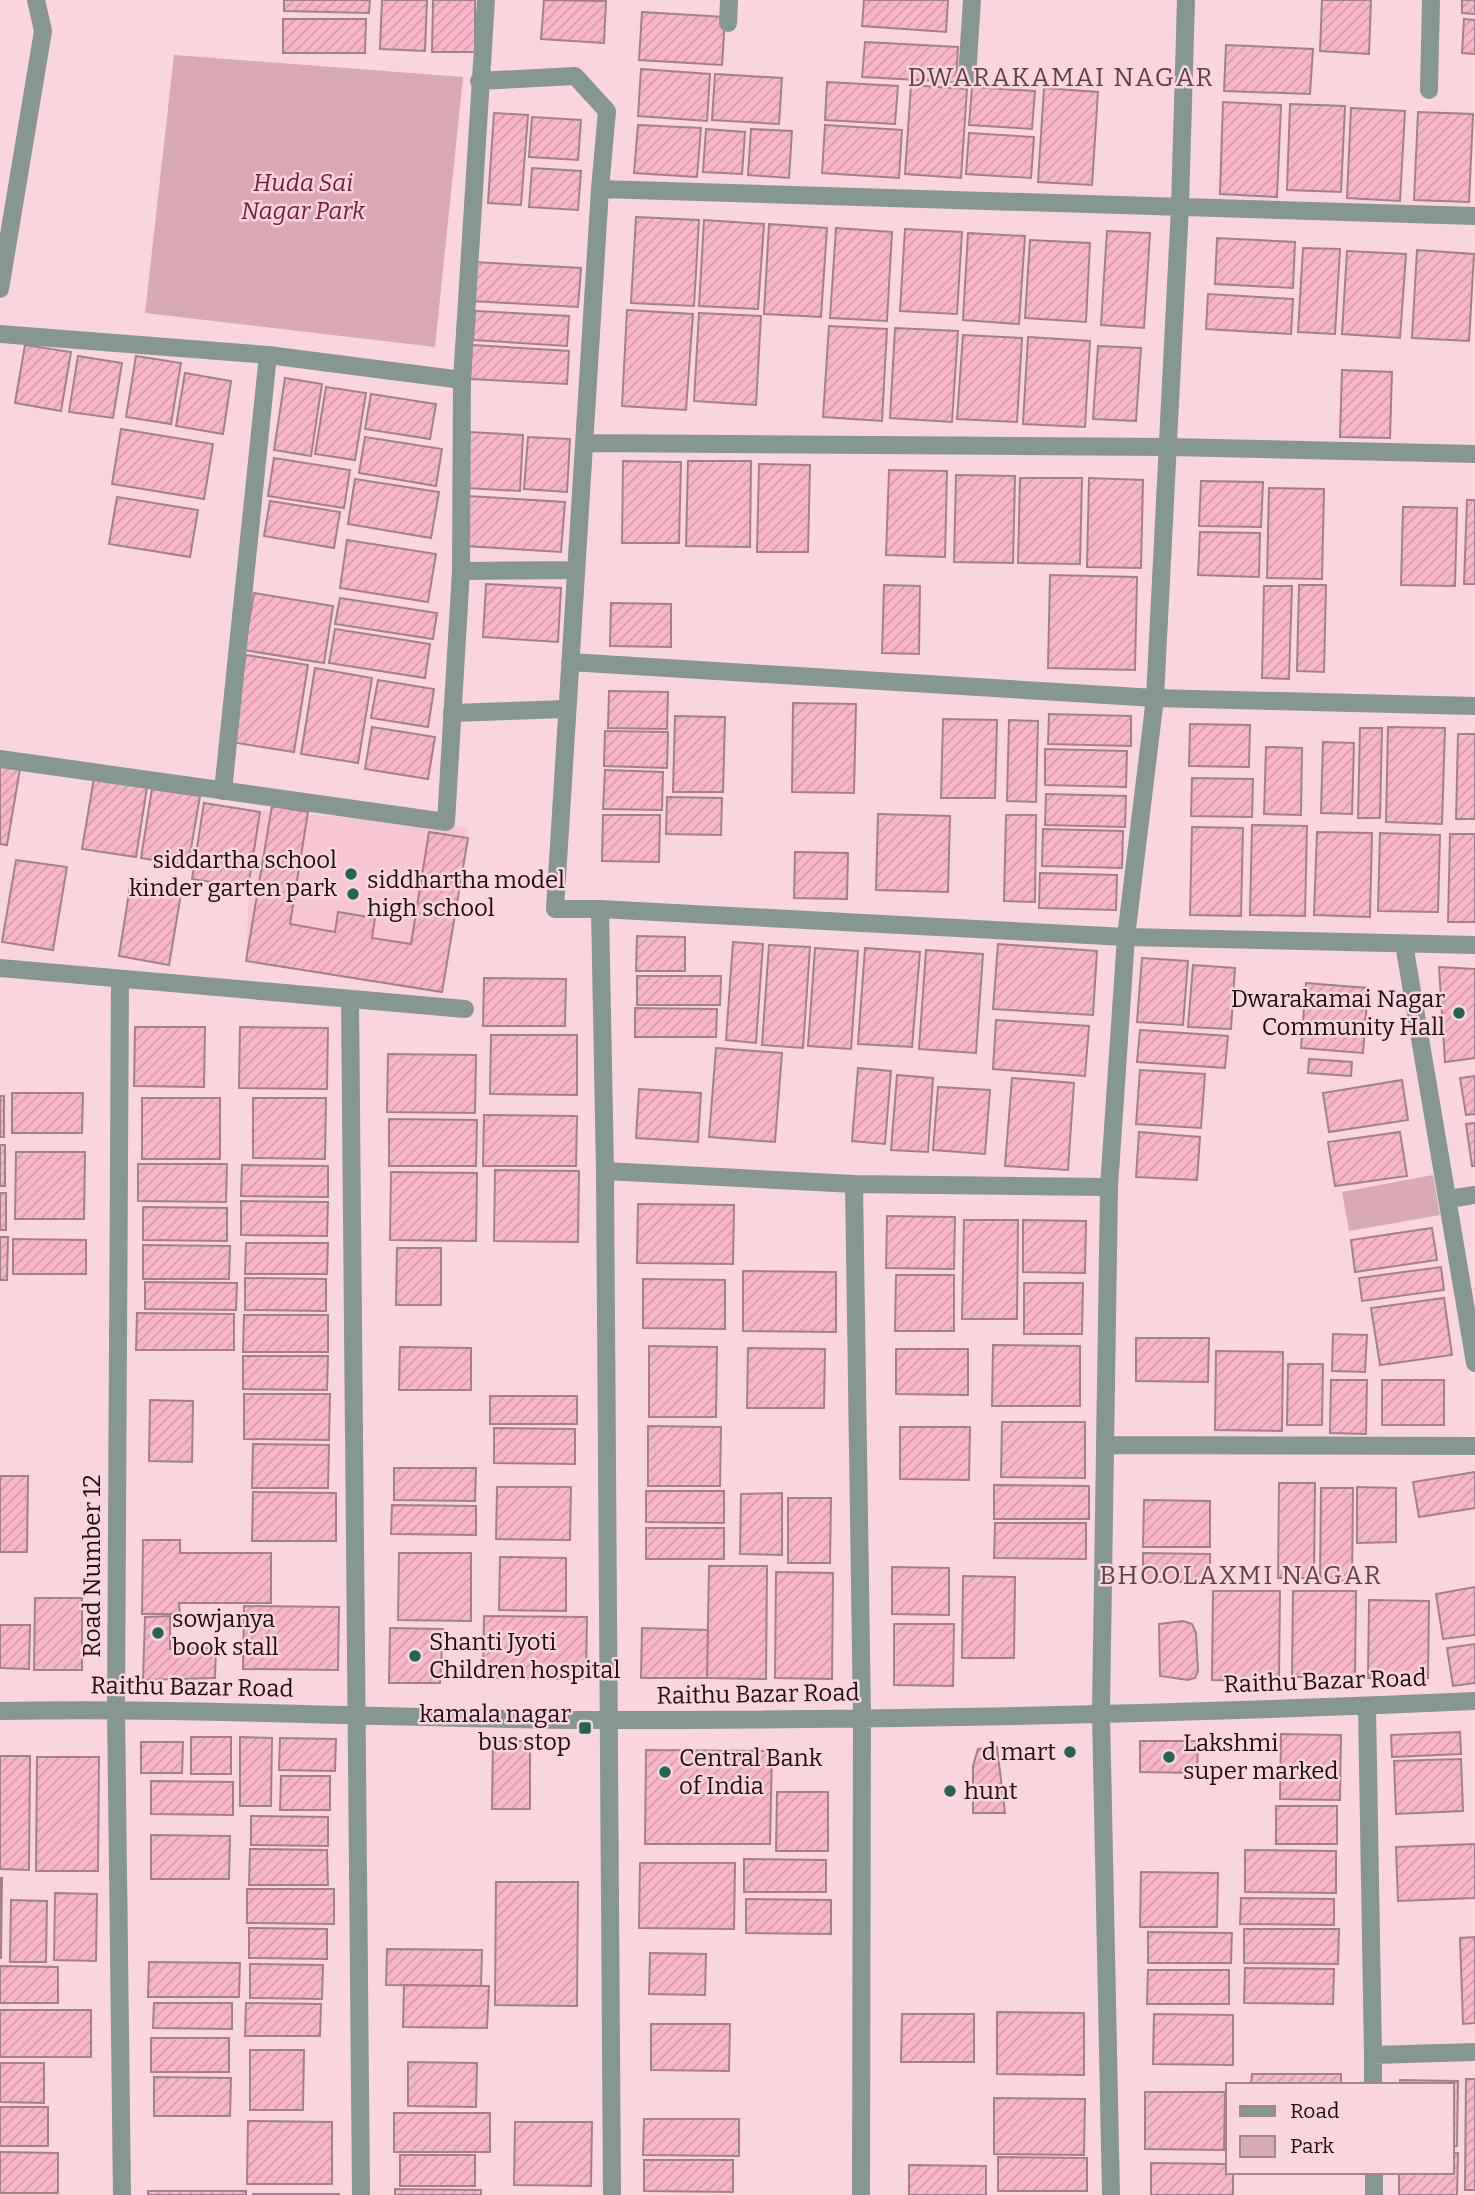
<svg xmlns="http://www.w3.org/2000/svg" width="1475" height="2195" font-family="Bitter,serif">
  <defs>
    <pattern id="building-hatch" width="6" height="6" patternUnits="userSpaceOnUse" patternTransform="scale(1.75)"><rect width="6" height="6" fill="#f8b7c8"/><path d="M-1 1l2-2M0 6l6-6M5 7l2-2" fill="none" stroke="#d49cab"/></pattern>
  </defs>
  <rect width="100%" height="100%" fill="#fbd5de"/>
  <path fill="#f6c7d2" d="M252 810 468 827 444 982 246 961Z"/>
  <path fill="#d9a9b5" d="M174 55 463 77 435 347 145 313Z
    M1433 1175 1440 1215 1349 1231 1342 1192Z"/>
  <path fill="url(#building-hatch)" stroke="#a4818a" stroke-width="2" d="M284 0H370L369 13 284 11Z
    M382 0H427L425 51 380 49Z
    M433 0H475V52H432Z
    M544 0 606 1 604 43 541 39Z
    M864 0H948L946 32 862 26Z
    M1322 0H1371L1369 54 1320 51Z
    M1462 0H1475V14L1462 13Z
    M642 12 725 17 722 65 639 60Z
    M283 19H366L365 53H283Z
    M1464 19 1475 20V54L1462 53Z
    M865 42 958 47 956 82 862 77Z
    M1226 45 1313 49 1310 94 1224 91Z
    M641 69 710 74 707 121 638 116Z
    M715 74 782 78 779 124 712 120Z
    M827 82 898 86 895 124 825 120Z
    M911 85 967 89 961 178 905 174Z
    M972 87 1035 91 1032 129 969 125Z
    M1044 88 1098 92 1092 185 1038 182Z
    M1223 102 1281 105 1277 197 1220 194Z
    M1290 104 1345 106 1341 192 1287 190Z
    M1351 108 1405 111 1400 201 1347 198Z
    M1418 112 1473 114 1469 202 1414 200Z
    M494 113 528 115 521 205 488 203Z
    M532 117 581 120 578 160 529 157Z
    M638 125 701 128 697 177 634 173Z
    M825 125 902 130 899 178 822 173Z
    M706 129 745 132 742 174 703 172Z
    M751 129 792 131 789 178 748 175Z
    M969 133 1034 137 1031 178 966 174Z
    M532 168 581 171 578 210 529 207Z
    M636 217 699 220 694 306 631 303Z
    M704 220 764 224 758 309 699 306Z
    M769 224 827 228 821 317 764 314Z
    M836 228 892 232 887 321 830 318Z
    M905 229 962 232 957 314 900 311Z
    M1107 231 1150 233 1144 328 1101 325Z
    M968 233 1025 236 1019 324 963 320Z
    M1217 238 1295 242 1293 288 1215 284Z
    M1030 240 1090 243 1086 322 1025 318Z
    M1303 248 1340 249 1335 334 1298 332Z
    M1417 250 1474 254 1469 341 1412 338Z
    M1347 251 1406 254 1400 338 1342 334Z
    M474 262 581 268 578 307 472 301Z
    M1208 294 1293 299 1291 334 1206 329Z
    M627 310 693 314 686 410 622 406Z
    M475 311 569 316 567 346 473 340Z
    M699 313 761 316 756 405 694 401Z
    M829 326 887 329 882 421 823 417Z
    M895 328 958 331 952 422 890 418Z
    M963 335 1022 338 1017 422 957 419Z
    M1028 337 1090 341 1085 427 1023 424Z
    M25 345 71 352 61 411 15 403Z
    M472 345 569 351 567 384 470 379Z
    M1098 346 1141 348 1136 421 1093 419Z
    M78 356 122 363 113 418 69 412Z
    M136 356 181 363 171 424 126 417Z
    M1342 370 1392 372 1390 438 1340 437Z
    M185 373 231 381 223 434 176 426Z
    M285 378 322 384 311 456 274 450Z
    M326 387 366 393 355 460 315 454Z
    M371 394 436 404 430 439 365 429Z
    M121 429 213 444 204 499 112 484Z
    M470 432 523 435 520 491 466 488Z
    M365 437 442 449 436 486 359 473Z
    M528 437 570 439 567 492 524 489Z
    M274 458 350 470 344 508 268 496Z
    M623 461 681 462 679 543H622Z
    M688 461H751L750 547 686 546Z
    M759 464 810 465 808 552H757Z
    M889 470 947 471 945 557 886 555Z
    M956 475 1015 476 1013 563 954 562Z
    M1020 478H1082L1080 564 1018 563Z
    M1089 478 1143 480 1141 568 1087 567Z
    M355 479 439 492 431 538 348 524Z
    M1201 481 1263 482 1261 527 1199 526Z
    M1269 488 1324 489 1322 579 1267 578Z
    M468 496 565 502 561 552 465 546Z
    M117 497 198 510 190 557 109 544Z
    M1467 500H1475V584H1464Z
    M270 501 340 512 334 548 264 536Z
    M1403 507 1457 508 1455 586 1401 585Z
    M1200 532 1260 533 1259 577 1198 575Z
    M347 540 436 554 428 602 340 588Z
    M1050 575 1137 577 1135 670 1048 668Z
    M486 584 561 588 558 642 483 637Z
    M884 585 920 586 919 654 882 653Z
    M1299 585H1326L1324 672 1297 671Z
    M1264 586H1292L1289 679 1262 678Z
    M254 593 333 606 324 663 244 650Z
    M340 598 437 613 433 639 335 624Z
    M611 603 671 604V647L610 646Z
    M335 629 430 644 425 678 329 663Z
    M246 655 308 665 294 752 231 742Z
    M315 668 372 678 358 763 301 754Z
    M378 680 434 689 428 727 371 718Z
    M609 691 668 692 667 729 608 728Z
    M793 703 856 704 854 793 792 792Z
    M1049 714 1131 716V746L1048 744Z
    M675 716 725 717 723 792H673Z
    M943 719 997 720 995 798H941Z
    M1009 720 1038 721 1036 802 1007 801Z
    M1190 724 1250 725 1249 767 1189 766Z
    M372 727 435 737 428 779 365 769Z
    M1388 727 1445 728 1442 824 1386 822Z
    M1360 728H1382L1380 818H1358Z
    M605 731 668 732 667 768 604 766Z
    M1458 734H1475V819H1456Z
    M1323 742 1354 743 1352 814 1321 813Z
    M1266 747 1302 748 1301 815 1264 814Z
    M1045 749 1127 751 1126 787 1045 785Z
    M0 766 20 769 7 845 0 844Z
    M605 770 663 772 662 810 603 809Z
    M94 778 147 787 136 857 82 849Z
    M1192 778 1253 779 1252 817 1191 816Z
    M152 789 200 796 188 866 141 858Z
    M1046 794 1126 796 1125 827 1045 825Z
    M667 797 722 798 721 835 666 834Z
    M204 803 260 812 248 888 192 879Z
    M272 806 308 812 290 924 335 932 338 912 375 918 372 938 411 944 429 832 468 838 442 992 246 961Z
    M878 814 950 816 948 892 876 890Z
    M603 815H660L659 862 602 861Z
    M1006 815H1036L1035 902 1004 901Z
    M1252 825 1307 826 1305 916 1250 915Z
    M1192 827 1243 828 1241 916 1190 915Z
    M1043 829 1123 831 1122 868 1042 866Z
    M1317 832 1372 833 1370 917 1314 915Z
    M1380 833 1440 835 1438 912 1378 911Z
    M1450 834H1475V922H1448Z
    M795 852 848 853 847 899 794 898Z
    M16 860 67 867 53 950 2 942Z
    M1040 873 1117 875 1116 910 1039 908Z
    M131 880 182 888 169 965 119 956Z
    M637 936 685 937V971H636Z
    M733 942 763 944 756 1043 726 1040Z
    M998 944 1097 951 1093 1015 993 1009Z
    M769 945 810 947 803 1048 762 1045Z
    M815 948 858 951 851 1049 808 1046Z
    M865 948 920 952 912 1047 858 1044Z
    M926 950 983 954 976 1053 919 1049Z
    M1142 958 1188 961 1183 1025 1137 1022Z
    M1193 965 1235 968 1231 1029 1188 1027Z
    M1439 967 1475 969V1058L1445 1062Z
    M637 976H721L720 1005H637Z
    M484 978 566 979 565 1026H483Z
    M1306 983 1368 988 1363 1053 1301 1048Z
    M635 1008 717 1009 716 1037H635Z
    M996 1020 1089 1026 1085 1076 993 1069Z
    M135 1027H205L204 1087 134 1086Z
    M240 1027 328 1028 327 1089 239 1088Z
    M1140 1030 1228 1036 1225 1068 1137 1062Z
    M491 1035H577V1095L490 1094Z
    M716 1048 782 1053 775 1142 709 1137Z
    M388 1054 476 1055 475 1113 387 1112Z
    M1309 1059 1352 1062 1351 1076 1308 1073Z
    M858 1068 891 1071 885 1144 852 1141Z
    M1140 1070 1205 1074 1201 1128 1136 1124Z
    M897 1075 933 1078 928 1152 891 1150Z
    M1475 1076V1114L1466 1115 1460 1078Z
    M1012 1078 1074 1083 1068 1170 1005 1166Z
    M1402 1080 1408 1120 1329 1132 1323 1093Z
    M938 1087 990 1090 985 1154 933 1150Z
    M639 1089 701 1093 698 1142 636 1138Z
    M12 1093H83L82 1133H12Z
    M0 1096H4V1137H0Z
    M142 1098H220V1159H142Z
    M253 1098H326L325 1159 253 1158Z
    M484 1115 577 1116 576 1166H483Z
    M389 1119 477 1120 476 1166H389Z
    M1475 1123V1166H1472L1466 1124Z
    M1139 1132 1200 1137 1197 1180 1136 1177Z
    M1400 1132 1407 1176 1335 1186 1328 1142Z
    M0 1145H5V1186H0Z
    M16 1152H85L84 1219H15Z
    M138 1164H227L226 1202 138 1201Z
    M242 1165 328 1166V1197L241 1196Z
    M495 1170 579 1171 578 1242 494 1241Z
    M391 1172 477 1173 476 1241 390 1240Z
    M0 1193H6V1230H0Z
    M241 1201 328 1202 327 1236 241 1235Z
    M638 1204 734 1205 733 1264 637 1263Z
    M143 1207 227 1208V1241L143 1240Z
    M887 1216 955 1217 954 1269 886 1268Z
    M964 1220H1018L1017 1319H962Z
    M1023 1220 1086 1221 1085 1273 1023 1272Z
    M1432 1228 1437 1260 1355 1272 1351 1240Z
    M0 1237H8L7 1280H0Z
    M13 1239 86 1240V1274H13Z
    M246 1243H328L327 1274H245Z
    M143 1245 230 1246 229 1279H143Z
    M397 1248H441V1305H396Z
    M1441 1267 1444 1290 1362 1301 1359 1278Z
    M743 1271 836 1272V1332L743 1331Z
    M896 1275H954V1331H895Z
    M245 1278 326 1279V1311L245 1310Z
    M643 1279 725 1280V1329L643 1328Z
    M145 1282 237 1283 236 1310 145 1309Z
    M1024 1283H1083L1082 1334H1024Z
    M1444 1298 1452 1355 1380 1365 1371 1308Z
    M137 1313 234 1314V1350H136Z
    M244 1315H328V1352H243Z
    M1333 1334 1367 1335 1365 1372 1332 1371Z
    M1136 1338H1209L1208 1382 1136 1381Z
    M993 1345 1080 1346V1406H992Z
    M649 1346 717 1347 716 1417H649Z
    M400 1347 471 1348V1390H399Z
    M748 1348 825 1349 824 1408H747Z
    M896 1349H968V1395L896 1394Z
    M1216 1351 1283 1352 1282 1431 1215 1430Z
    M243 1356H328L327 1390 243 1389Z
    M1288 1364H1323L1322 1425H1287Z
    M1331 1380H1367L1366 1434 1330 1433Z
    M1382 1380H1444V1425H1382Z
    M244 1394H330L329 1440 244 1439Z
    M490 1396H577V1424H490Z
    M150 1400 193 1401 192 1462 149 1461Z
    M1002 1422H1085V1478L1001 1477Z
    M648 1426 721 1427 720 1486H648Z
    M900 1427H970L969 1480 900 1479Z
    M494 1428 575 1429V1464L494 1463Z
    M253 1444 329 1445 328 1488H252Z
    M394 1468H476L475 1501 394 1500Z
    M1475 1472V1508L1419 1517 1413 1482Z
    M0 1476H28L27 1552H0Z
    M1279 1483H1315L1314 1578H1278Z
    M994 1485 1089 1486V1519H994Z
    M497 1487H571L570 1540 496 1539Z
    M1357 1487 1396 1488V1542L1357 1543Z
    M1321 1488H1353L1352 1581H1320Z
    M646 1491H724V1523L646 1522Z
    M253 1492 336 1493V1541H252Z
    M782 1493V1555L740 1554 741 1494Z
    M788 1498H831L830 1563H788Z
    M1144 1500 1210 1501V1547H1143Z
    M392 1505 476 1506V1535L391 1534Z
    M995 1523H1086V1559L994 1558Z
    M646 1528H724V1559H646Z
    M143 1540H180V1553H271V1603H179L180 1614H142Z
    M399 1553H471V1621L398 1620Z
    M1143 1553 1210 1554V1582H1143Z
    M500 1557 566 1558V1611L499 1610Z
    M709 1566H767L766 1679 707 1678Z
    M892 1567 949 1568V1615L892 1614Z
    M776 1572 833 1573 832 1679 775 1678Z
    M963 1576 1015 1577 1014 1658H962Z
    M1475 1587V1635L1443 1639 1436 1594Z
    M1213 1591H1280L1279 1681 1212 1680Z
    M1293 1591H1356L1355 1677H1292Z
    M35 1598H82V1670H34Z
    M1369 1600 1429 1601 1428 1678H1368Z
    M244 1606 339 1607 338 1670 243 1669Z
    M170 1616V1649L216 1648 215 1678 143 1680 145 1617Z
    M484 1616 587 1617 586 1679 483 1678Z
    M1183 1621 1192 1624 1196 1633 1198 1671 1195 1678 1188 1680 1160 1676 1159 1624Z
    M894 1624H954L953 1686 894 1685Z
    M0 1625H30L29 1669 0 1668Z
    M390 1628 443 1629 440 1683H389Z
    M642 1628 708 1630 707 1678H641Z
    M1475 1644V1683L1453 1686 1447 1648Z
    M1460 1732 1461 1754 1392 1757 1391 1735Z
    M1281 1734 1341 1735 1340 1800 1280 1799Z
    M191 1737H231V1774H191Z
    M240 1737 272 1738 271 1806H240Z
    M280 1738 336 1739 335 1771 279 1770Z
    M493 1741H530V1809H492Z
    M1140 1741H1198L1197 1773 1140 1772Z
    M141 1742H183L182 1773H141Z
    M997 1747 1005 1813H973V1766L978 1749Z
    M646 1750 772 1751 770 1844H645Z
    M0 1756H30L29 1870 0 1869Z
    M37 1757H99L98 1871H36Z
    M1461 1759 1463 1811 1396 1814 1394 1761Z
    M281 1776H330V1810H280Z
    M151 1781 233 1782V1815L151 1814Z
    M777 1792H828V1851H776Z
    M1276 1806H1337V1844H1276Z
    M251 1816 328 1817V1846L251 1845Z
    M151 1835 230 1836 229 1879H151Z
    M1475 1844V1898L1398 1901 1396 1847Z
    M250 1849 327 1850 328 1885H249Z
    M1245 1850 1336 1851V1893L1245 1892Z
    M744 1859 826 1860V1892H744Z
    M640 1863H735L734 1929 639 1928Z
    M1141 1872 1218 1873 1217 1927H1140Z
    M0 1878H2L1 1958H0Z
    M496 1882H578L577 2006 495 2005Z
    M247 1889H334V1924L247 1923Z
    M55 1893 97 1894 96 1961 54 1960Z
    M1241 1898 1334 1899V1925L1240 1924Z
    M746 1899 831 1900V1934L746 1933Z
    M11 1900 47 1901 46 1962H10Z
    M249 1928 327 1929V1959L249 1958Z
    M1244 1929H1339L1338 1964 1244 1963Z
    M1148 1932 1232 1933 1231 1963H1148Z
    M1475 1937V2023L1463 2024 1460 1938Z
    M387 1949 482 1950 481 1986 386 1985Z
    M650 1953 706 1954 705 1995 649 1994Z
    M149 1962 240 1963 239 1997H148Z
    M250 1964 323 1965 322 1999 250 1998Z
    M0 1966 58 1967V2003H0Z
    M1245 1968 1334 1969 1333 2004 1244 2003Z
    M1148 1970H1229V2004H1147Z
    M404 1985 489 1986 487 2028 403 2027Z
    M154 2003H232V2029L153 2028Z
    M246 2003 321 2004 320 2036H245Z
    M0 2010H91V2057H0Z
    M997 2012 1084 2013V2075L997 2074Z
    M902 2014H974V2062H901Z
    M1154 2014 1233 2015V2065L1153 2064Z
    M651 2024H730L729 2071 651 2070Z
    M151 2038H229V2072H151Z
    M250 2050H304L303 2110H250Z
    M408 2062 477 2063 476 2107 408 2106Z
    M0 2063H44V2103L0 2102Z
    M1252 2074H1341V2085H1251Z
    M154 2077 231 2078 230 2116H154Z
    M1466 2079H1475V2190H1465Z
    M1400 2080 1458 2081 1457 2146H1452V2085H1400Z
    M1145 2092H1225L1224 2150 1145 2149Z
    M994 2098 1085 2099 1084 2155 994 2154Z
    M0 2107H48V2146H0Z
    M394 2113H490V2152H394Z
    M644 2119H739V2156L643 2155Z
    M248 2121 332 2122V2184H247Z
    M515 2122H592L591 2186 514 2185Z
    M0 2152 58 2153V2193H0Z
    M1452 2153H1458L1457 2195H1399V2172H1452Z
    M400 2155H475V2186H400Z
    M998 2157 1087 2158V2191H998Z
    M644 2160H733V2192L644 2191Z
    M1151 2163 1228 2164V2172H1233V2195H1151Z
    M909 2165 986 2166V2195H909Z
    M395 2189 481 2190V2195H395Z
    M148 2191H246V2195H148Z
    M253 2194H339V2195H253Z"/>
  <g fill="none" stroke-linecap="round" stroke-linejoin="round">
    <path stroke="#869691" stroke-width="18" d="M452 713 567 709"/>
    <path stroke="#869691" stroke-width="18" d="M728 23 729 0
      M967 77 972 0
      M479 81 575 76 607 111 600 189
      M1429 90 1431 0
      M1475 216 600 189 555 909H600L1126 937 1475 945
      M0 289 43 31 36 0
      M0 334 268 355 462 380
      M584 443 1169 447 1475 454
      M461 571 576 570
      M570 662 1155 698 1475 706
      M0 759 446 822 461 571 462 380 486 0
      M223 791 268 355
      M600 909 605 1171 612 2195
      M1404 944 1475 1363
      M0 968 465 1009
      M120 980 116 1709 122 2195
      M350 999 361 2195
      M605 1171 854 1184 1109 1187
      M854 1184 862 1717 861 2195
      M1449 1199 1475 1195
      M1105 1445 1475 1446
      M1367 1706 1373 2055 1475 2052
      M0 1711C203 1707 405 1720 608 1720 897 1720 1187 1714 1475 1701
      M1373 2055V2085
      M1374 2172V2195
      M1111 2195 1101 1712 1109 1187 1126 937 1155 698 1180 206 1186 0"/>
  </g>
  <g fill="#236555" stroke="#fbd5de" stroke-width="2.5">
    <circle cx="351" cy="874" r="7"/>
    <circle cx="353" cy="894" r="7"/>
    <circle cx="1459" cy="1013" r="7"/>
    <circle cx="158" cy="1633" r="7"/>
    <circle cx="415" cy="1656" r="7"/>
    <rect x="578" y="1721" width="14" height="14" rx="3.5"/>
    <circle cx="1070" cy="1752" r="7"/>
    <circle cx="1169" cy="1757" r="7"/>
    <circle cx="665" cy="1772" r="7"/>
    <circle cx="950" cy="1791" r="7"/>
  </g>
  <g text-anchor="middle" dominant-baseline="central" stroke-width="5" stroke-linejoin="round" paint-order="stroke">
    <g font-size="24" font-style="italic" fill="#751a3d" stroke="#fbd5de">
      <text x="303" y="183">Huda Sai<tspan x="303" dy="28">Nagar Park</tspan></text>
    </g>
    <g font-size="24" fill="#1b0f12" stroke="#fbd5de" text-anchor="start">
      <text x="337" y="860" text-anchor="end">siddartha school<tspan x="337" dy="28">kinder garten park</tspan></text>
      <text x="367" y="880">siddhartha model<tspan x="367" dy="28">high school</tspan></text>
      <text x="1445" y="999" text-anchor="end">Dwarakamai Nagar<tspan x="1445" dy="28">Community Hall</tspan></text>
      <text x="172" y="1619">sowjanya<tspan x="172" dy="28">book stall</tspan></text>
      <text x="429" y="1642">Shanti Jyoti<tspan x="429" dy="28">Children hospital</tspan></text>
      <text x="571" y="1714" text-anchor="end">kamala nagar<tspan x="571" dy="28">bus stop</tspan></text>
      <text x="1183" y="1743">Lakshmi<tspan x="1183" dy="28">super marked</tspan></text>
      <text x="1056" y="1752" text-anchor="end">d mart</text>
      <text x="679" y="1758">Central Bank<tspan x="679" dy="28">of India</tspan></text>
      <text x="964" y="1791">hunt</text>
    </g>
    <g font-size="24" fill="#1b0f12" stroke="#fbd5de">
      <text transform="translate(92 1566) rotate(-90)">Road Number 12</text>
      <text transform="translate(1325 1681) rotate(-2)">Raithu Bazar Road</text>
      <text transform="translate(192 1687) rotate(1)">Raithu Bazar Road</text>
      <text transform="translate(758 1694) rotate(-1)">Raithu Bazar Road</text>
    </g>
    <g font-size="26" letter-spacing="2" fill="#604149" stroke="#fbd5de">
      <text x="1061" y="77">DWARAKAMAI NAGAR</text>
      <text x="1241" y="1575">BHOOLAXMI NAGAR</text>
    </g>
  </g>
  <rect x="1226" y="2083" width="228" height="91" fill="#fbd5de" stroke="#a1868c" stroke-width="2"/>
  <rect x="1240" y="2106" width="35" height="10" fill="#869691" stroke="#a1868c" stroke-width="2"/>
  <text x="1290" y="2118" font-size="21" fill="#1b0f12">Road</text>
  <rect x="1240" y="2136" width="35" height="21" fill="#d9a9b5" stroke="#a1868c" stroke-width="2"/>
  <text x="1290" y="2153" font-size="21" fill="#1b0f12">Park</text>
</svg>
